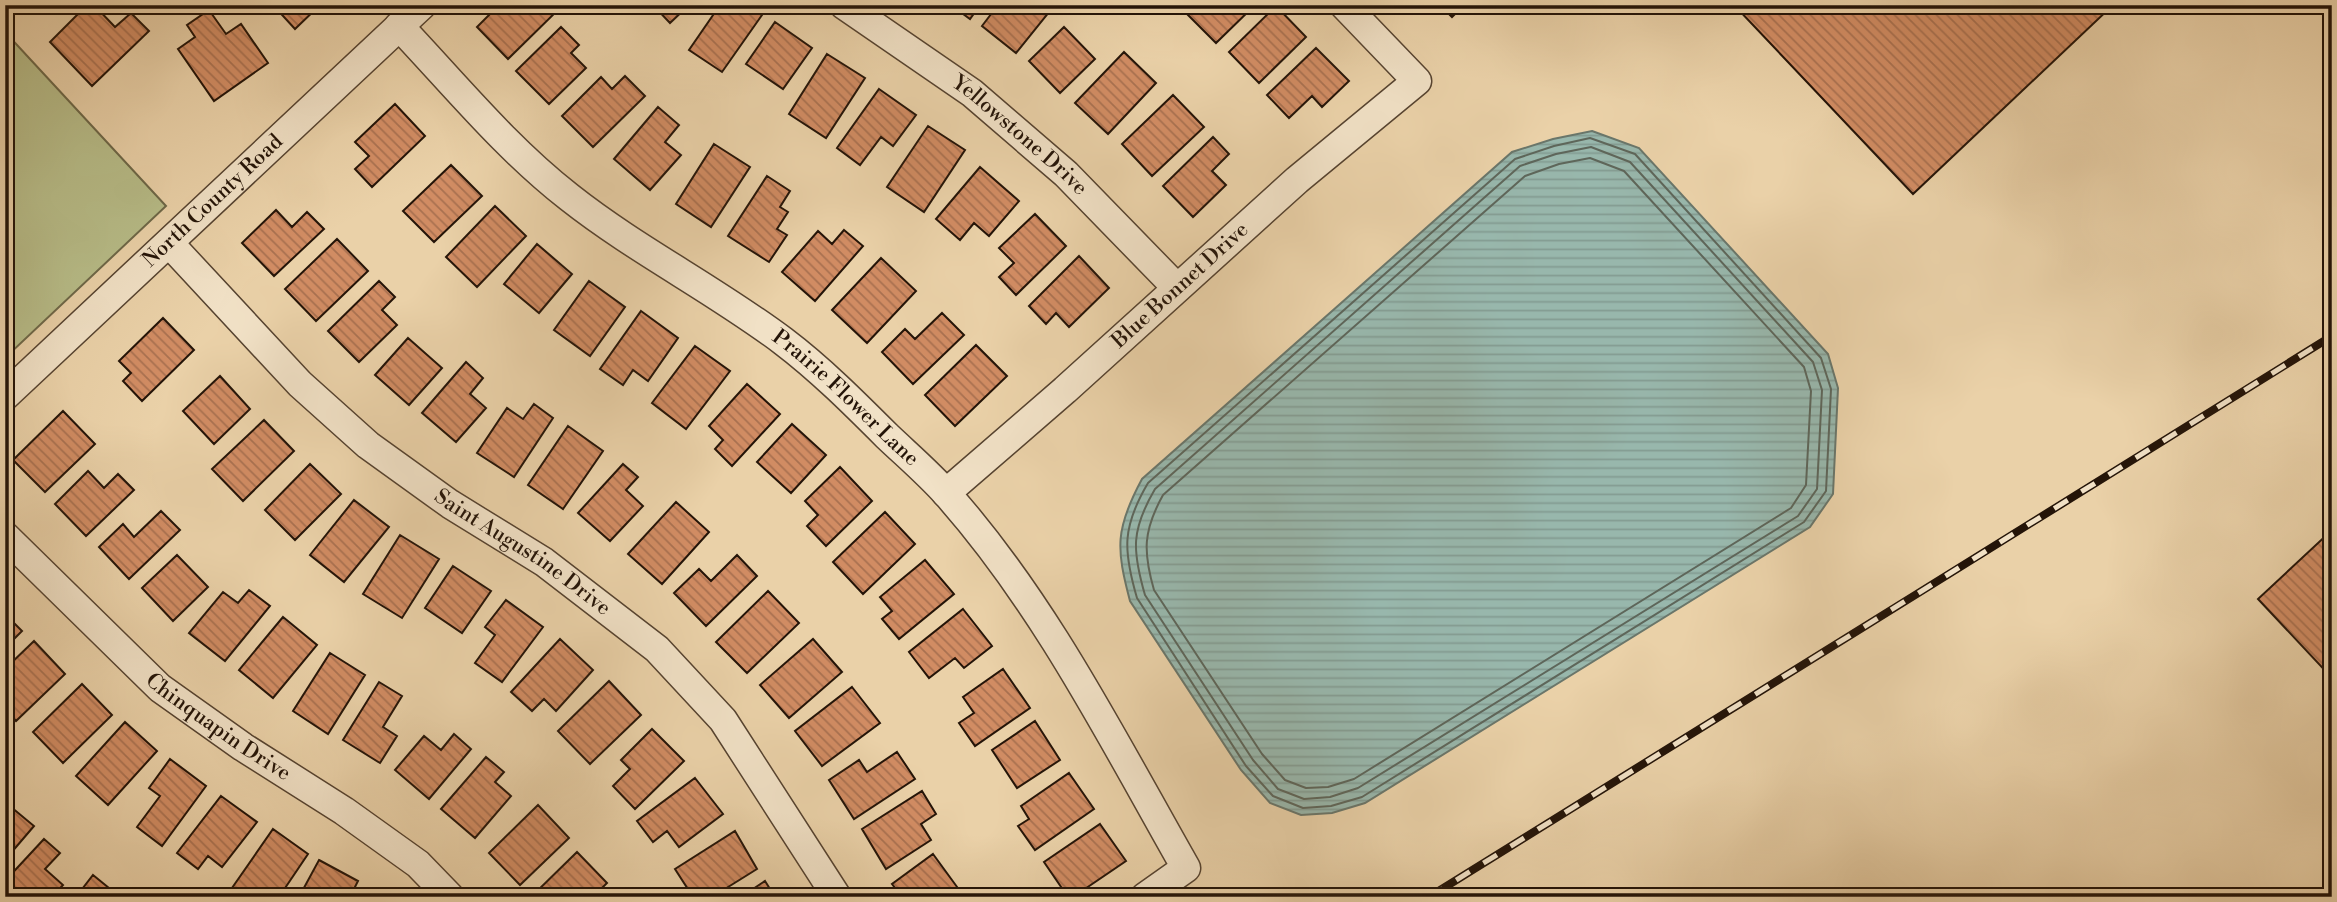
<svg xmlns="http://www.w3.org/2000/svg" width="2337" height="902" font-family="'Libre Bodoni',serif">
  <defs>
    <pattern id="water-rules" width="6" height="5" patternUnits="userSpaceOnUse" patternTransform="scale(1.75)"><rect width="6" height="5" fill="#98b7ac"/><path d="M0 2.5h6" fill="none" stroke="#839c92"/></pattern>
    <pattern id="building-back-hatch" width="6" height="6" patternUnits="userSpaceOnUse" patternTransform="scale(1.75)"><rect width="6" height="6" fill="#d18c63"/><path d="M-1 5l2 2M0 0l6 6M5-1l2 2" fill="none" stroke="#a97150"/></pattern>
  </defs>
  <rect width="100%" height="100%" fill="#ead1a8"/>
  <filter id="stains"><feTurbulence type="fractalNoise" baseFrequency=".00286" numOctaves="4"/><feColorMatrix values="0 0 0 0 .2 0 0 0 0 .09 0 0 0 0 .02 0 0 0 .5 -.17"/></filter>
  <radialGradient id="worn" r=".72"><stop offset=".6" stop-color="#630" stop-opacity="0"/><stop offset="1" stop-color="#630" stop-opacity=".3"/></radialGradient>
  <path fill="#b7bc88" stroke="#6e6848" stroke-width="2" d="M5 32 166 206 5 358Z"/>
  <path fill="url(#water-rules)" stroke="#6a766a" stroke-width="2" d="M1592 131 1639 148 1828 354 1838 388 1833 494 1810 527 1365 803 1332 813 1301 815 1270 803 1241 770 1130 601C1116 548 1115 529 1142 479L1512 152 1553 139Z"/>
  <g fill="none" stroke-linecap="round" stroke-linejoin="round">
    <path stroke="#5e665a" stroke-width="2" d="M1590 138 1635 154 1821 358 1831 389 1826 491 1804 522 1362 797 1331 806 1303 808 1273 796 1246 766 1137 598C1123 550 1122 527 1148 483L1515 159 1554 146Z
      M1591 147 1630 162 1813 362 1822 390 1817 489 1798 516 1358 788 1330 797 1304 799 1278 789 1253 760 1145 595C1132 550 1131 530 1155 489L1520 166 1556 154Z
      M1590 158 1624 171 1804 367 1811 391 1806 485 1791 508 1354 779 1328 787 1306 788 1285 780 1262 754 1154 590C1143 552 1143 531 1163 495L1525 176 1559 164Z"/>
  </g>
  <path fill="url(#building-back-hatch)" stroke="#241408" stroke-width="2" d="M87 5H94L115 27 131 13 149 31 92 86 50 42Z
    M273 5H320L295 29Z
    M499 5H556L559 9 508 59 477 27Z
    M653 5H689L670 23Z
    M720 5H748L762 15 722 72 689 50Z
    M951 5H980L970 19Z
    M998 5H1043L1050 11 1016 53 982 26Z
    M1184 5H1255L1216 43 1181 8Z
    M1440 5H1464L1452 17Z
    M1734 5H2113L1913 194Z
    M1276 6 1306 37 1259 83 1229 52Z
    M209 10 226 34 241 24 268 63 214 101 178 49 195 37 187 25Z
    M775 22 812 48 783 89 746 64Z
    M561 27 579 45 571 53 586 68 549 104 516 71Z
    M1064 27 1095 59 1060 93 1029 61Z
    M1316 48 1349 81 1322 107 1312 96 1289 118 1267 95Z
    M1124 52 1156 83 1108 134 1075 103Z
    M827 54 865 78 826 138 789 114Z
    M625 76 645 96 593 147 562 116 601 77 612 89Z
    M879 89 916 115 893 146 881 137 860 165 837 148Z
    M1173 95 1204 127 1152 176 1122 144Z
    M395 104 425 136 372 187 355 169 369 156 355 142Z
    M658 107 679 125 665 142 681 155 650 190 614 159Z
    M928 126 965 150 924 212 887 187Z
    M1213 137 1229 154 1212 171 1226 185 1193 217 1163 186Z
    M714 144 750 167 711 227 676 204Z
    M451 165 482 196 434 242 403 211Z
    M980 167 1019 201 989 236 974 223 960 240 936 219Z
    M767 176 790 191 780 207 788 212 777 229 787 235 769 262 728 236Z
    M495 206 526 236 477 287 446 257Z
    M276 210 292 227 307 212 324 229 274 276 242 243Z
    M1035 214 1066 246 1016 295 999 277 1014 263 999 248Z
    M844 230 863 246 815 301 782 272 818 231 832 244Z
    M337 239 368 271 316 321 285 289Z
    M537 244 572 274 539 313 504 284Z
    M1079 256 1109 288 1069 327 1056 313 1046 324 1029 306Z
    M881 258 916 291 867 343 832 310Z
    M379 281 395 297 382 310 397 325 359 362 328 331Z
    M589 281 625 307 590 356 554 330Z
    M641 311 678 338 648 381 633 370 623 385 600 369Z
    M942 313 964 335 913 384 882 352 905 329 915 339Z
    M163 318 194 350 142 401 123 381 131 373 119 361Z
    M408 338 442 368 409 405 375 375Z
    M976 345 1007 376 955 426 925 395Z
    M695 346 730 371 686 429 652 403Z
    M466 362 483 378 470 394 486 408 456 442 422 413Z
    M220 376 250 409 214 444 183 411Z
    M747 384 780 414 732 466 715 449 723 440 709 426Z
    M534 404 553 418 514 477 477 453 507 408 523 419Z
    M63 411 95 444 45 492 13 460Z
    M264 420 294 451 243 501 212 469Z
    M792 424 826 455 791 493 757 462Z
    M568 426 603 451 563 509 528 485Z
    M310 464 341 494 295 540 265 510Z
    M623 464 638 477 626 490 643 506 610 541 578 513Z
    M840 467 872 501 826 546 807 526 818 515 805 501Z
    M88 471 104 488 118 474 134 490 86 536 55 504Z
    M354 500 389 527 344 582 310 555Z
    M676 502 709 532 662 584 628 554Z
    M161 511 180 530 129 579 99 547 123 524 134 537Z
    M885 512 915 544 863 594 833 562Z
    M2332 530V678L2258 599Z
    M400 535 439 559 402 618 363 594Z
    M177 555 208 587 173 621 142 588Z
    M737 555 757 576 706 626 674 593 699 569 711 581Z
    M925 560 954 594 899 639 882 619 892 611 880 597Z
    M453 566 491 591 462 633 425 608Z
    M249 590 270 606 225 661 189 633 223 592 238 603Z
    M768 591 799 623 747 673 716 642Z
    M506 600 543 627 502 682 475 663 495 635 485 627Z
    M963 609 992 646 964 668 955 658 929 678 909 652Z
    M5 614 22 631 5 648Z
    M283 617 317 645 273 698 239 670Z
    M560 639 593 670 556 711 544 699 532 711 511 692Z
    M813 639 842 672 789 718 760 685Z
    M34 641 65 674 16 721 5 710V669Z
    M330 653 365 675 328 734 293 711Z
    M1003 669 1030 708 975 746 959 723 974 713 963 697Z
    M609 681 641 715 590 764 558 731Z
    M379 682 402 696 383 727 397 736 380 763 343 740Z
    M82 684 112 715 63 763 33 732Z
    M852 687 880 723 822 766 795 731Z
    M1035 721 1060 760 1017 788 992 750Z
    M125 722 157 751 108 805 76 776Z
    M652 729 684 761 635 809 613 786 630 769 621 760Z
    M454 734 471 749 429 799 395 770 424 736 441 750Z
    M897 752 915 779 854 819 829 780 859 760 867 772Z
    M486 757 504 772 495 782 511 796 475 838 441 809Z
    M170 759 206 786 162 846 137 827 160 796 149 788Z
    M1069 773 1094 809 1035 850 1018 826 1029 819 1021 806Z
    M695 778 723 814 679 847 667 831 653 842 637 821Z
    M922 791 936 814 921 824 931 840 886 869 862 829Z
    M221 796 257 822 222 867 208 856 198 869 177 853Z
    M538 805 569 838 520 885 489 853Z
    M11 807 34 826 5 860V813Z
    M1100 824 1126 861 1073 897H1068L1044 862Z
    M273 829 308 854 279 897H245L232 888Z
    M735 831 757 869 712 897H693L675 869Z
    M44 839 60 853 45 869 63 885 52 897H10L5 893V881Z
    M577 852 607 883 593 897H531Z
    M933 854 960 891 953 897H902L892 884Z
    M319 860 358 881 350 897H299Z
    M93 875 120 897H76Z
    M765 881 775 897H741Z"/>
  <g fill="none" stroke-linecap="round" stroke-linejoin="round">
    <g stroke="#564330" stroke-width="31">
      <g id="minor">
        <path id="s1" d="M844 5 972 93 1066 174 1177 288"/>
        <path id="s2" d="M399 26C454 84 506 148 569 197 636 250 714 289 783 341 820 369 854 403 887 436 907 455 928 473 946 493 1045 604 1113 740 1186 868L1145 897"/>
        <path id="s3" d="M169 243 300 384 368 445 450 504 544 562 657 649 723 720 837 897"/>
        <path id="s4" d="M5 396 422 5"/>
        <path id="s5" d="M946 493 1065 390 1297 180 1417 81 1344 5"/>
        <path id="s6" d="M5 536 160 688 243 747 344 811 418 864 450 897"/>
      </g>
    </g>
    <use href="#minor" stroke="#f1e1c6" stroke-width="28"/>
    <g stroke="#241408" stroke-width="8">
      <path id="rail" d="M1429 897 2332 336"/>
    </g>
    <use href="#rail" stroke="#f1e1c6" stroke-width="5" stroke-dasharray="16" stroke-linecap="butt"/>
  </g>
  <g text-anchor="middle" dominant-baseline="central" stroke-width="6" stroke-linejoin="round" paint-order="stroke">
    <g font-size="21" fill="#241408" stroke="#f1e1c6">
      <text stroke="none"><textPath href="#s1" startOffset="219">Yellowstone Drive</textPath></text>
      <text stroke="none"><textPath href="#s4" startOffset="285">North County Road</textPath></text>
      <text stroke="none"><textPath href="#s5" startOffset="313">Blue Bonnet Drive</textPath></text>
      <text stroke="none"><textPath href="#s2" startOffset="584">Prairie Flower Lane</textPath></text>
      <text stroke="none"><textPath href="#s3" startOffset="472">Saint Augustine Drive</textPath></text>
      <text stroke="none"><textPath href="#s6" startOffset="287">Chinquapin Drive</textPath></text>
    </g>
  </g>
  <rect width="2337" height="902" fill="none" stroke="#ead1a8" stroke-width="28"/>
  <rect x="7" y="7" width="2323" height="888" fill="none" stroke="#241408" stroke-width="3.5"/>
  <rect x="14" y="14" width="2309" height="874" fill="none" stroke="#241408" stroke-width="2"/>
  <rect width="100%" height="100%" filter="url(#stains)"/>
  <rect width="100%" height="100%" fill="url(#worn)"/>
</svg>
